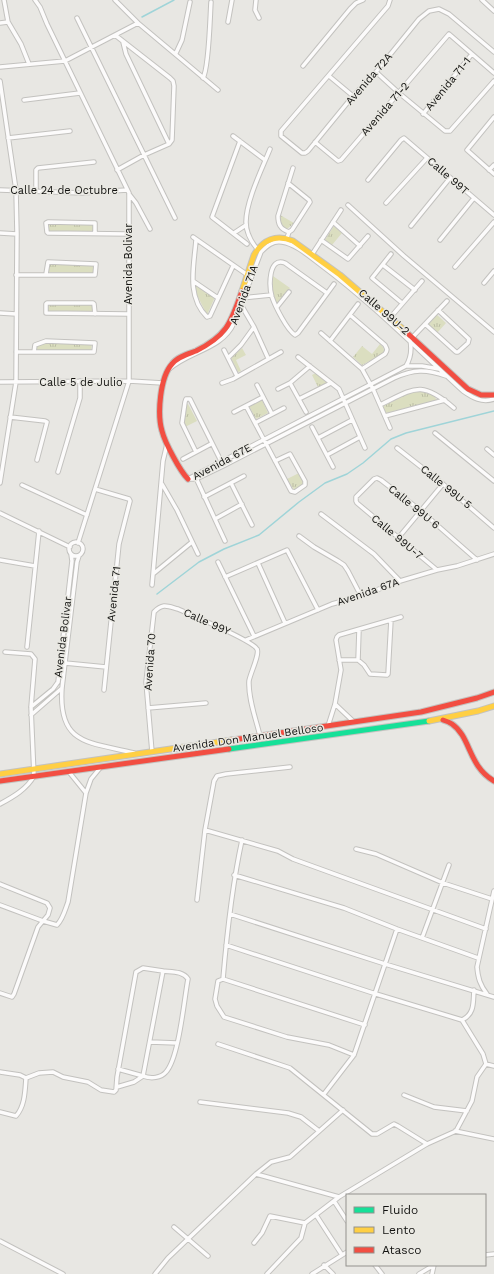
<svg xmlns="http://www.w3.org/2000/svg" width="494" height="1274" font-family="'Work Sans',sans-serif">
  <defs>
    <pattern id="grass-tufts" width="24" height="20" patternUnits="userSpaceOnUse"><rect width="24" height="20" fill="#dbdec0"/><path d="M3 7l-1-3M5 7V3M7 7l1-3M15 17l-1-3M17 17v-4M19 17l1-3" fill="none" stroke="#bbbda4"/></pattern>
  </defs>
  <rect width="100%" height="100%" fill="#e8e7e3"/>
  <path fill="url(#grass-tufts)" d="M280 215 294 223 286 230C281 226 280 221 280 215Z
    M49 224 93 225V232L49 231Z
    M334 226 342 233 332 245 325 240Z
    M49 264 93 266V273L49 272Z
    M273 276 290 288 277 304C272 296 270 285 273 276Z
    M196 285 215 297 207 315 196 293Z
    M47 305H92V312L48 311Z
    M436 314 446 323 437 333 427 324Z
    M44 342 92 343 91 351 37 350V345Z
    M380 344 383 347 385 353 362 365 353 357 362 346 372 354Z
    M242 348 246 355 236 360 241 371 238 372 231 358Z
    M316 373 328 383 318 387 312 375Z
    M421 391 433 395 437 400 386 413 383 406 410 393Z
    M262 400 268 413 256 419 249 406Z
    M188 404 197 421 185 427 183 419 186 405Z
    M299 473 305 482 294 490 287 479Z"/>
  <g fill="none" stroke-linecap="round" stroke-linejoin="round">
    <path stroke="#9fd4d8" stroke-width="1.5" d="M142 17 174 0
      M157 594 199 562 224 549 259 535 299 502 325 483 347 474 363 463 391 439 406 433 494 411"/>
    <g stroke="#c3c2bf" stroke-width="5.5">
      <path id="street" d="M4 0 8 22 21 44 29 64
        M35 0 40 7 47 24 129 193V381L78 543
        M115 0 138 23 218 90
        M256 0 255 10 259 18
        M390 0 388 6 281 131V136L302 153H305L308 151 353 96 376 72 419 19 429 11 439 9 449 14 494 52
        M482 0 494 11
        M77 18 175 218
        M228 22 232 0
        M0 23 8 22
        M115 35 170 78 173 81 174 86 172 140 169 144 144 155 117 170
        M123 42 126 54 169 144
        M176 53 182 40 190 2
        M303 66 350 9 356 3 363 0
        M0 67 65 61 138 23
        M376 72 399 93 445 131H450L494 81
        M329 76 353 96
        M203 78C209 68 210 17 211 2
        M0 81 16 190 17 234 16 382 0 483
        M24 100 80 93
        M423 114 472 54
        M494 117 467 150 494 174
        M233 136 265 160
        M8 138 70 131
        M240 141 212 217 247 244
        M315 142 338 161 341 160 449 34 494 73
        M489 170 494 165
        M368 180 401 140 404 138 494 215
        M288 183 309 200 310 202 292 230 289 232
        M0 190 82 193 127 190
        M36 191V170L38 168 94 162
        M129 194 136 203 150 229
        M386 203 427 158
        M348 205 404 256 494 332
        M333 222 360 246
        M411 226 450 178
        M0 233 17 234
        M95 233V223L48 222 46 223 47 232 48 233 128 234
        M234 233 246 225
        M193 237 249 276
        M196 240C194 266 186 296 207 317L210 316 233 266
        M321 240 348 259 368 236
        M440 240 474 198
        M286 241 289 232C280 229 278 224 278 216L293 168
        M258 250C252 243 246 232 246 222 246 201 262 169 270 149
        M391 254 372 278 402 303
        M311 256 341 210
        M383 265 415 290
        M455 267 494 222
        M16 275H95L96 264 48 262 46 274
        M193 281 218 298
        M484 283 494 271
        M327 293 285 263C268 256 269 287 272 297 275 306 287 330 295 335L298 333 334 284
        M242 298 271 295
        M240 303 254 327 268 358
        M277 307 289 292
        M0 313 16 314
        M95 314 94 304 93 303H47L46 304V313L128 314
        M350 315 385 345C387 349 388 350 385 354L362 369
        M389 319 422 281
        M425 324 456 352H458L468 343 469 339 438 310
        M321 333 362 369 373 389 390 428
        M330 341 358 304
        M224 350 237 376
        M16 352H94L95 343 46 341 35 345 34 352
        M298 357 339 389 365 448
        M228 358 241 345 254 327
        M406 366C411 358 412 350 410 340L447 301
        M168 370C188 351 222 350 234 323L261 252C266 247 273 240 282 242 296 244 310 257 321 265 372 303 416 348 463 391 473 398 482 403 494 399
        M0 382 129 381 163 383
        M222 383 233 379 281 352
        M290 383 306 412
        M257 385 272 414
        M278 389 290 383 310 366
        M299 399 331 383
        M380 405C415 388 421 380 454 408
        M246 406 291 491 295 492 305 485V481L290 454 275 461
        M234 412 263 397
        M385 416 445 400
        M10 417 45 421 47 422 37 460
        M255 423 284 408
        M312 427 333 467
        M435 433 494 481
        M318 438 352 420
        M397 448 443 484 494 528
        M487 449 494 455
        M196 452 182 423 185 402 186 399H190L222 463
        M327 455 360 437
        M183 459 211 444
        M58 472 80 398V381
        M196 478 225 541
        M188 479 406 366H422L439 369
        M189 479H196L223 466 394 378C414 369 426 369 446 376
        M231 483 252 525
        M162 484 177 510 198 554
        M22 485 87 515
        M95 489 129 499 130 501 119 544 104 690
        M204 497 244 476
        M0 513 70 547
        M321 514 374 554 400 581
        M215 519 242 504
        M299 536 314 547 338 561 344 565 348 571 361 596
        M399 537 443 484
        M69 549a7 7 0 1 1 14 0a7 7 0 1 1-14 0Z
        M79 556 77 562 62 688C58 745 89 742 134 753
        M0 560 35 566
        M218 562 254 636
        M258 563 285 623
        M437 570 357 503 356 501V497L374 479 377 478 381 480 421 511 477 560
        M153 574 192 542
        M225 577 287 550 318 610
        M152 585 163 461 167 444
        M246 640 332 604 361 596 400 581 437 570 457 566 494 554
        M27 647 39 531
        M339 660H358L364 665 370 674 387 675 388 674 391 620
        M358 660 359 630
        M65 663 106 667
        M335 704 354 722
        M31 707 53 689 58 682 72 561 71 554
        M148 708 206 703
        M31 715 62 688
        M328 726 335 704 341 670 336 640 337 637 339 635 401 617
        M152 752 146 682 154 612C163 603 167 606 178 609 191 615 252 640 257 649 260 654 250 674 249 681 248 699 256 719 260 736
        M69 772 86 793
        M0 804C13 797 27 789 34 776L31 707 35 659 31 654 5 652
        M205 830 278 851 293 859 486 929
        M242 840C232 886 227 932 223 979L365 1025
        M356 849 376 854 443 883 492 899
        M234 875 344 908 397 929 478 958
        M0 884 47 903 50 908 48 915 43 921 0 905
        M197 900 205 830 214 781 217 776 226 774 290 767
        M230 914 385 964 494 997
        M422 938 449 865
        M226 945 376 994 462 1020 483 1054 486 1064
        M223 979 218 981 215 999 217 1006 224 1017 287 1037 329 1045 354 1055
        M0 993 12 997 14 994 38 927 43 921 57 925C63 919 65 910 68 902L86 793 91 779 100 768
        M487 994C480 985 478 978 477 967L494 891
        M462 1020C475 1014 473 1002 474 990
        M150 1042 177 1043
        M218 1044 290 1068 372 1134H377L394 1124 398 1126 427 1144
        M486 1064 494 1066
        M0 1072 20 1075 26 1078
        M26 1078 39 1073 53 1072 63 1077 88 1082 101 1090 114 1092 116 1090 117 1077 136 972 143 968 163 971
        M117 1087 134 1082 143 1076 163 971C172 972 183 971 188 979 184 1000 179 1058 166 1072 161 1078 151 1079 143 1076L118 1069
        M324 1094 354 1055 397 929
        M404 1095 434 1107 467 1111
        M200 1102 288 1113 301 1117 319 1131
        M0 1112 16 1116C25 1106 25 1091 26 1078
        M455 1131 494 1139
        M256 1174 339 1197
        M334 1201 347 1221
        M316 1215 342 1255
        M174 1227 208 1256
        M0 1241 63 1274
        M254 1243 262 1233 270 1216 305 1223
        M485 1255 494 1254
        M324 1265 333 1274
        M375 1265 382 1274
        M155 1274 168 1258 256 1174 271 1162 290 1157 343 1110
        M267 1274 301 1238 305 1223 339 1197 427 1144 456 1131 472 1101 477 1077 486 1064
        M312 1274 347 1252
        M419 1274 434 1265
        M432 1274 434 1265"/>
    </g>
    <g stroke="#c3c2bf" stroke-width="7">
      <path id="fast" d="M229 749 429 721"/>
    </g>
    <g stroke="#c3c2bf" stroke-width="7">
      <path id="slow" d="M242 291 254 255C263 240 276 234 293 241L340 275 404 330
        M429 721 478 711 494 706
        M0 774 232 740"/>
    </g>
    <g stroke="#c3c2bf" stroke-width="7">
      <path id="jam" d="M404 330 468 389 481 395H494
        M188 479C180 471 165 443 162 431 157 414 160 377 172 364 177 357 188 354 196 351 228 335 231 322 242 291
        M443 720C446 721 449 722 452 724 471 737 468 766 494 781
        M232 740 421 712 477 698 494 692
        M0 781 229 749"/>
    </g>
    <use href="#street" stroke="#fcfbfb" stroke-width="3.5"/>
    <use href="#fast" stroke="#16e098" stroke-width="5"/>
    <use href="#slow" stroke="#ffcf43" stroke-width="5"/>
    <use href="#jam" stroke="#f24e42" stroke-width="5"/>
  </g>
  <g text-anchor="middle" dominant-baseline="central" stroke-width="3" stroke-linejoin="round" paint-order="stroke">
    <g font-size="11" fill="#121210" stroke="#e9e8e2">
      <text transform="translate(369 79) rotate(-49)">Avenida 72A</text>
      <text transform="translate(448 84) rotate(-51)">Avenida 71-1</text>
      <text transform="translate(385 109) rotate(-49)">Avenida 71-2</text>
      <text transform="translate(448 176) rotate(41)">Calle 99T</text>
      <text x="64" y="190">Calle 24 de Octubre</text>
      <text transform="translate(128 264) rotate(-90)">Avenida Bolivar</text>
      <text transform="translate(244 295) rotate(-70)">Avenida 71A</text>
      <text transform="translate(384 312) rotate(41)">Calle 99U-2</text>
      <text x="81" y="382">Calle 5 de Julio</text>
      <text transform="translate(222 462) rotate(-28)">Avenida 67E</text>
      <text transform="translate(446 487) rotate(39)">Calle 99U 5</text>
      <text transform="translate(414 507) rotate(39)">Calle 99U 6</text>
      <text transform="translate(397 537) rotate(40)">Calle 99U-7</text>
      <text transform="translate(368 592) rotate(-19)">Avenida 67A</text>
      <text transform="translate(114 594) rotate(-84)">Avenida 71</text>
      <text transform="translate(207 622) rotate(24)">Calle 99Y</text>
      <text transform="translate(63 637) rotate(-83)">Avenida Bolivar</text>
      <text transform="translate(150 662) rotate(-86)">Avenida 70</text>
      <text transform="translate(248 738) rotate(-8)">Avenida Don Manuel Belloso</text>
    </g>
  </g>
  <rect x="346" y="1194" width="140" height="72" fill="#e9e8e2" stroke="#93928e"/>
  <rect x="354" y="1207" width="20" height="6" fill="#16e098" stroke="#93928e"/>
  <text x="382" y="1214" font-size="12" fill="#121210">Fluido</text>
  <rect x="354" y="1227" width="20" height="6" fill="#ffcf43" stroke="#93928e"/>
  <text x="382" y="1234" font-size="12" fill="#121210">Lento</text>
  <rect x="354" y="1247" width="20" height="6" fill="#f24e42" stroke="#93928e"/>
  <text x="382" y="1254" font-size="12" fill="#121210">Atasco</text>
</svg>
